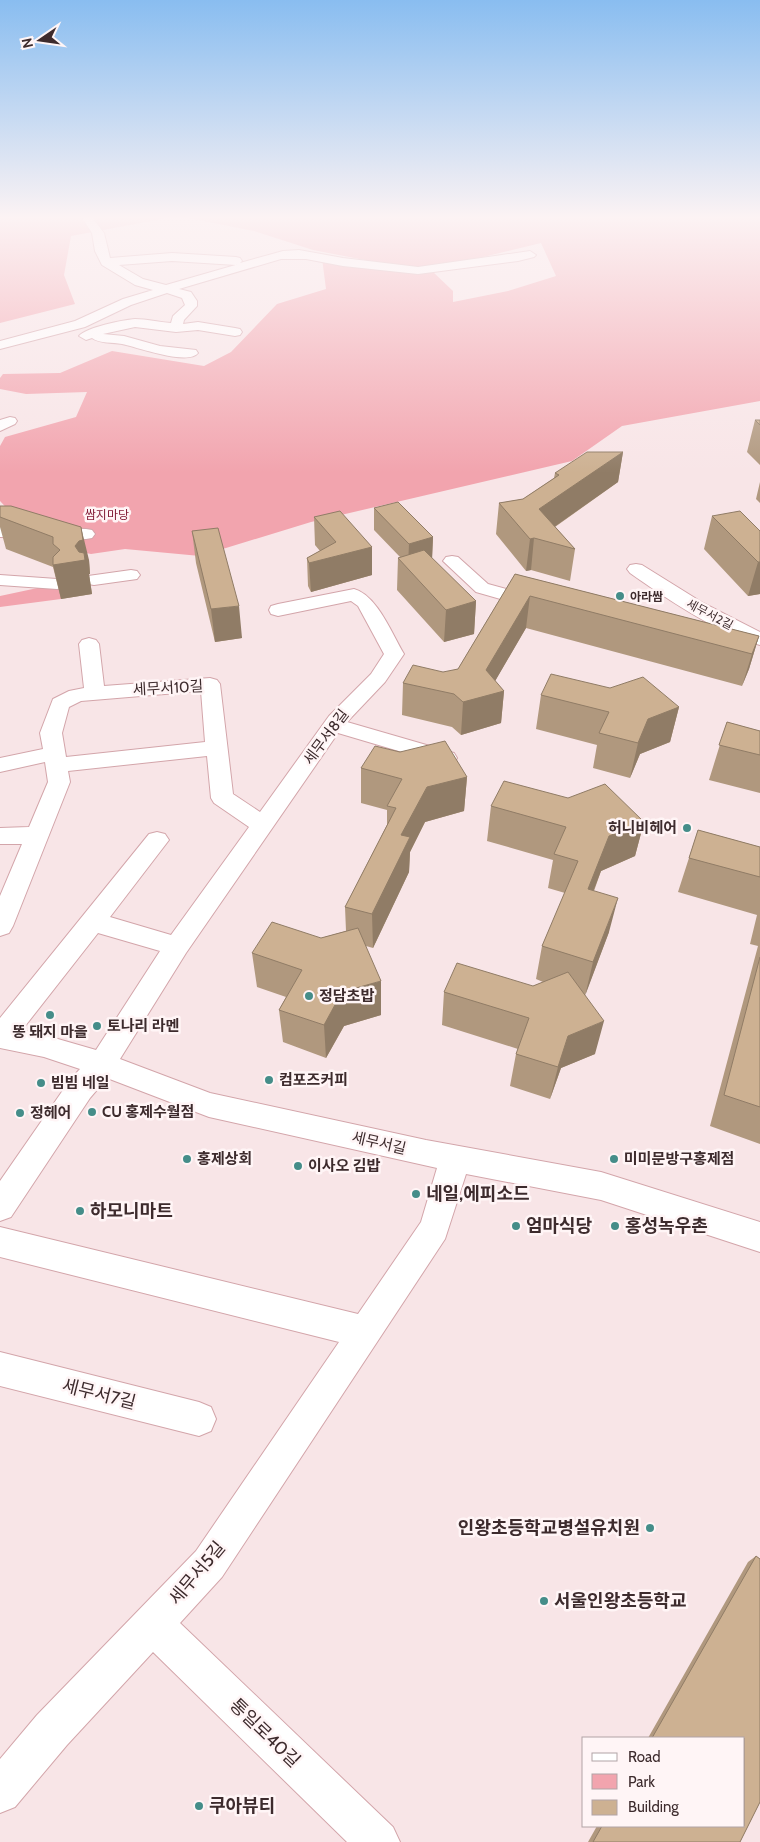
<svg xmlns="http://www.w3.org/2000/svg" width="760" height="1842" font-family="Cabin,'Noto Sans KR',sans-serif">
  <rect width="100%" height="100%" fill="#f8e5e7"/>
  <path fill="#f2a4ae" d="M0 216H760V401L622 426 572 461 311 522 200 556 125 549 91 554 41 544 0 501V446L5 437 76 417 87 392 26 394 0 389V378L3 374 60 373 112 351 204 366 231 352 277 304 326 289 322 258 432 271 453 291V302L508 291 556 276 541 243 446 266 406 268 313 250 254 231 178 216 71 236 64 275 75 304 0 323Z
    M61 583V599L0 607V596Z"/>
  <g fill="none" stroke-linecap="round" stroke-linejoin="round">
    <g stroke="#d3a5aa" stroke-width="2">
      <path id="minor" d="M81 216H91L104 233 110 258 172 253 236 257 240 258 242 261 240 263 283 251 299 250 343 258 418 267 530 251 536 255 534 257 518 261 418 274 343 266 306 259H281L179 289 191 292 197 301V306L184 320 183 324 198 322 235 328 240 329 242 332 240 335 235 336 198 330 176 332 135 327 103 334 124 336 160 346 196 350 198 353C188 366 137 347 122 344 113 342 100 344 92 338L86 340 79 336C87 327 123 320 135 319 147 319 159 322 171 323L173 316 185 305 182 298 167 293 131 305 85 327 0 349V341L75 321 123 299 153 290 135 285 102 265 95 251 92 233ZM172 261 236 265 239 264 166 285 143 279 119 265Z
        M10 417 15 418 17 421 15 424 0 431V420Z
        M0 527 86 529 92 530 95 534 92 538 86 539 0 537Z
        M452 556 458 557 488 584 543 599 545 603 543 607 536 609 476 592 443 561 446 557Z
        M636 564 642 565 703 603 760 632V645C720 635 664 597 630 573L627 569 630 565Z
        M131 570 137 571 140 575 137 579 94 585 88 584 85 580 88 576Z
        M0 575 57 579 63 580 66 584 63 588 57 589 0 585Z
        M354 589C377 595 392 634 404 654L385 682 347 722 454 753 457 758 454 763 446 765 338 733 186 953 120 1059 210 1093 426 1140 601 1172 760 1222V1252L601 1200 466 1174 445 1239 222 1577 180 1623 393 1827 400 1842H347L153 1652 67 1745 15 1807 0 1813V1759L37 1715 196 1551 339 1342 0 1257V1227L358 1314 421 1222 437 1168 209 1117 107 1078 90 1098 11 1217 0 1221V1181L70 1080 80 1069 44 1057 0 1048V1018L149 834 157 832 165 834 169 840 110 917 171 935 249 827 214 803 211 798 207 756 68 771 70 782 13 926 9 933 0 936V896L22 844H0V828L29 827 48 782 45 762 0 772V758L43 749 40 733 53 699 69 691 84 688 79 644 82 640 89 638 96 640 99 644 104 686 210 678 217 680 220 684 233 794 260 812 329 716 371 674 384 654 358 606 351 601 278 616 271 614 269 610 271 606 278 604ZM201 691 205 742 66 757 62 733 69 707 81 701ZM98 933 160 951 96 1050 44 1035 22 1030Z
        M0 1352 199 1402 211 1407 216 1419 211 1431 199 1436 0 1386Z"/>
    </g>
    <use href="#minor" fill="#fff" fill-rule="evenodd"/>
  </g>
  <path fill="#b0987e" d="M755 420H760V465L747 452Z
    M623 452 618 482 555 527 575 549 570 581 531 570 526 571 496 534 499 503 523 499 554 478 555 473Z
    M760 482V503L756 499Z
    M11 506 89 560 90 574H89L92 594 61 599 53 567 6 549 0 527V507Z
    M374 508 433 537 432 559 476 601 474 634 444 642 397 590 398 558 400 557 374 530Z
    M712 516 760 531V594L748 596 704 549Z
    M314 517 372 547V575L311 592 308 586 307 558 320 551 315 545Z
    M192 531 242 638 215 642 196 563Z
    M515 574 759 636 749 669 742 686 526 628 495 681 504 691 501 723 461 735 452 727 402 715 403 683 458 669Z
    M541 695 679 707 670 742 640 754 630 778 593 768 597 745 536 729Z
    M727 722 760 731V793L709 780Z
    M361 768 467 777 464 811 425 822 410 852 409 872 373 948 366 946 381 1015 344 1026 326 1058 283 1042 279 1010 286 997 257 987 252 953 321 938 346 931 345 907 387 825V810L361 803Z
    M491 806 644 822 635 856 601 871 594 891 609 932 585 995 595 1054 561 1068 550 1099 510 1086 516 1054 518 1049 442 1025 444 992 533 986 543 982 536 979 542 946 565 893 548 888 553 860 487 841Z
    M698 830 760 847V1144L710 1126 758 946 750 944 757 915 678 892Z
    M756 1556 760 1559V1802L740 1842H588L597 1826H744V1738H648L748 1562Z"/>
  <path fill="#907c66" d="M623 452 618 482 537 539 539 509Z
    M81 527 89 560 90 574H89L92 594 61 599 53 565 75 546Z
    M433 537 432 559 408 566 409 544Z
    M534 538 531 570 526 571 530 539Z
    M372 547V575L311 592 309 563Z
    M758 562H760V594L748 596Z
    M530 596 526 628 487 695 504 691 501 723 461 735 463 702 486 670Z
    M476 601 474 634 444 642 446 610Z
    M239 606 242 638 215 642 211 609Z
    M759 636 749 669 742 686 752 654Z
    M679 707 670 742 640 754 630 778 638 743 648 719Z
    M467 777 464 811 425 822 410 852 409 872 373 948 372 914 401 835 427 787Z
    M644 822 635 856 601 871 581 923 588 889 609 836Z
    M618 898 609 932 585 996 593 962Z
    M381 981V1015L344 1026 326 1058 324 1025 342 992Z
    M604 1021 595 1054 561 1068 550 1099 558 1067 568 1036Z"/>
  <path fill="#cdb192" stroke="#907c66" d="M755 420H760V425Z
    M587 452H623L539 509 575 549 534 538 530 539 499 503 523 499 559 475 555 473Z
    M398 502 433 537 409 544 374 508Z
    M0 506H11L81 527 83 540 79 541 75 546 79 552 84 553 85 560 53 565V557L60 550 53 544V537L0 517Z
    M340 511 372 547 309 563 307 558 336 542 314 517Z
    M740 511 760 531V562H758L712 516Z
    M218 528 239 606 211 609 192 531Z
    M424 550 476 601 446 610 398 558Z
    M515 574 759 636 752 654 530 596 486 670 504 691 463 702 454 694 403 683 413 665 443 672 458 669Z
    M551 674 610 688 643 677 679 707 648 719 638 743 599 733 609 712 541 695Z
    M727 722 760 731V755L719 745Z
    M445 741 467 777 427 787 401 835 410 837 372 914 345 907 396 808 387 806 402 779 361 768 375 746 400 752Z
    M504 781 568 798 605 784 644 822 609 836 588 889 618 898 593 962 542 946 578 861 554 854 566 827 491 806Z
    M698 830 760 847V877L689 858Z
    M272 922 321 938 358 928 381 981 342 992 324 1025 279 1010 302 970 252 953Z
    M760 957V1107L724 1095Z
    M457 963 533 986 568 972 604 1021 568 1036 558 1067 516 1054 529 1018 444 992Z
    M756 1556 760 1559V1802L740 1842H593L602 1826H744V1738H652Z"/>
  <linearGradient id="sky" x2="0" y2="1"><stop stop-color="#89bdf0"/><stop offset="0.46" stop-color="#fcf3f4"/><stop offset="1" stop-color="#fcf3f4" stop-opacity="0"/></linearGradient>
  <rect width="760" height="473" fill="url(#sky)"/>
  <g fill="#458d89" stroke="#fff5f6" stroke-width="2">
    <circle cx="620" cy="596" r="5"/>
    <circle cx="687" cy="828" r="5"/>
    <circle cx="309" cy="996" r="5"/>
    <circle cx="50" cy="1015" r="5"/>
    <circle cx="97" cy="1026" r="5"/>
    <circle cx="269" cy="1080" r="5"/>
    <circle cx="41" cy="1083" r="5"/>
    <circle cx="92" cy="1112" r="5"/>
    <circle cx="20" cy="1113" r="5"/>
    <circle cx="187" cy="1159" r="5"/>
    <circle cx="614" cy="1159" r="5"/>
    <circle cx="298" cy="1166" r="5"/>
    <circle cx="416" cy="1194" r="5"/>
    <circle cx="80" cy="1211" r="5"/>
    <circle cx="516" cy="1226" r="5"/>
    <circle cx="615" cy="1226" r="5"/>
    <circle cx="650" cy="1528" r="5"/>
    <circle cx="544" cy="1601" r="5"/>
    <circle cx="199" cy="1806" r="5"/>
  </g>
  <g text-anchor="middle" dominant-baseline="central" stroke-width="5" stroke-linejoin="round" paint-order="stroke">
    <g font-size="12" fill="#841d38" stroke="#fff5f6">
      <text x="107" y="514">쌈지마당</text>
    </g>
    <g font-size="12" font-weight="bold" fill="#3d2b2d" stroke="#fff5f6" text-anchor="start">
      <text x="630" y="596">아라쌈</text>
    </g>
    <g font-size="12" fill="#3d2b2d" stroke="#fff5f6">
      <text transform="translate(710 614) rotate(28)">세무서2길</text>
    </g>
    <g font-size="15" fill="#3d2b2d" stroke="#fff5f6">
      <text transform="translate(168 688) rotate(-3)">세무서10길</text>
      <text transform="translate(326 737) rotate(-53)">세무서8길</text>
      <text transform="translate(379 1143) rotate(13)">세무서길</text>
    </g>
    <g font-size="15" font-weight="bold" fill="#3d2b2d" stroke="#fff5f6" text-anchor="start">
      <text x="677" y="828" text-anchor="end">허니비헤어</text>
      <text x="319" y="996">정담초밥</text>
      <text x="107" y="1026">토나리 라멘</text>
      <text x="50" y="1032" text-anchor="middle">똥 돼지 마을</text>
      <text x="279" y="1080">컴포즈커피</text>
      <text x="51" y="1083">빔빔 네일</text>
      <text x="102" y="1112">CU 홍제수월점</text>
      <text x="30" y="1113">정헤어</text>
      <text x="197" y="1159">홍제상회</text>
      <text x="624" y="1159">미미문방구홍제점</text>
      <text x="308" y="1166">이사오 김밥</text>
    </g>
    <g font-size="18" font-weight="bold" fill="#3d2b2d" stroke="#fff5f6" text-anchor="start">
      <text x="426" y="1194">네일,에피소드</text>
      <text x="90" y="1211">하모니마트</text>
      <text x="526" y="1226">엄마식당</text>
      <text x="625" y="1226">홍성녹우촌</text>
      <text x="640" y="1528" text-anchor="end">인왕초등학교병설유치원</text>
      <text x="554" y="1601">서울인왕초등학교</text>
      <text x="209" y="1806">쿠아뷰티</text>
    </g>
    <g font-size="18" fill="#3d2b2d" stroke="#fff5f6">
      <text transform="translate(99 1394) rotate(14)">세무서7길</text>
      <text transform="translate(197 1573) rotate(-50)">세무서5길</text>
      <text transform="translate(265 1733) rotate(44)">통일로40길</text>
    </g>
  </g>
  <rect x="582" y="1737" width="162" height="90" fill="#fff5f6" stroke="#b1a4a6"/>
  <rect x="592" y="1753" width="25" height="8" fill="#ffffff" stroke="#b1a4a6"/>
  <text x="628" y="1762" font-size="15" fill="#3d2b2d">Road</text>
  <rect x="592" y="1774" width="25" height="15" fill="#f2a4ae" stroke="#b1a4a6"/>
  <text x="628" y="1787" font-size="15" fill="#3d2b2d">Park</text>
  <rect x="592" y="1800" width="25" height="15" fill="#cdb192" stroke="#b1a4a6"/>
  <text x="628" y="1812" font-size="15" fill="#3d2b2d">Building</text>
  <g transform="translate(40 40) rotate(257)" stroke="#fff5f6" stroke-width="4" paint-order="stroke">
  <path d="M0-4L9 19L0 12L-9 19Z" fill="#3d2b2d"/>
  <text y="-8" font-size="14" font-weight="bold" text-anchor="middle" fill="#3d2b2d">N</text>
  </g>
</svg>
